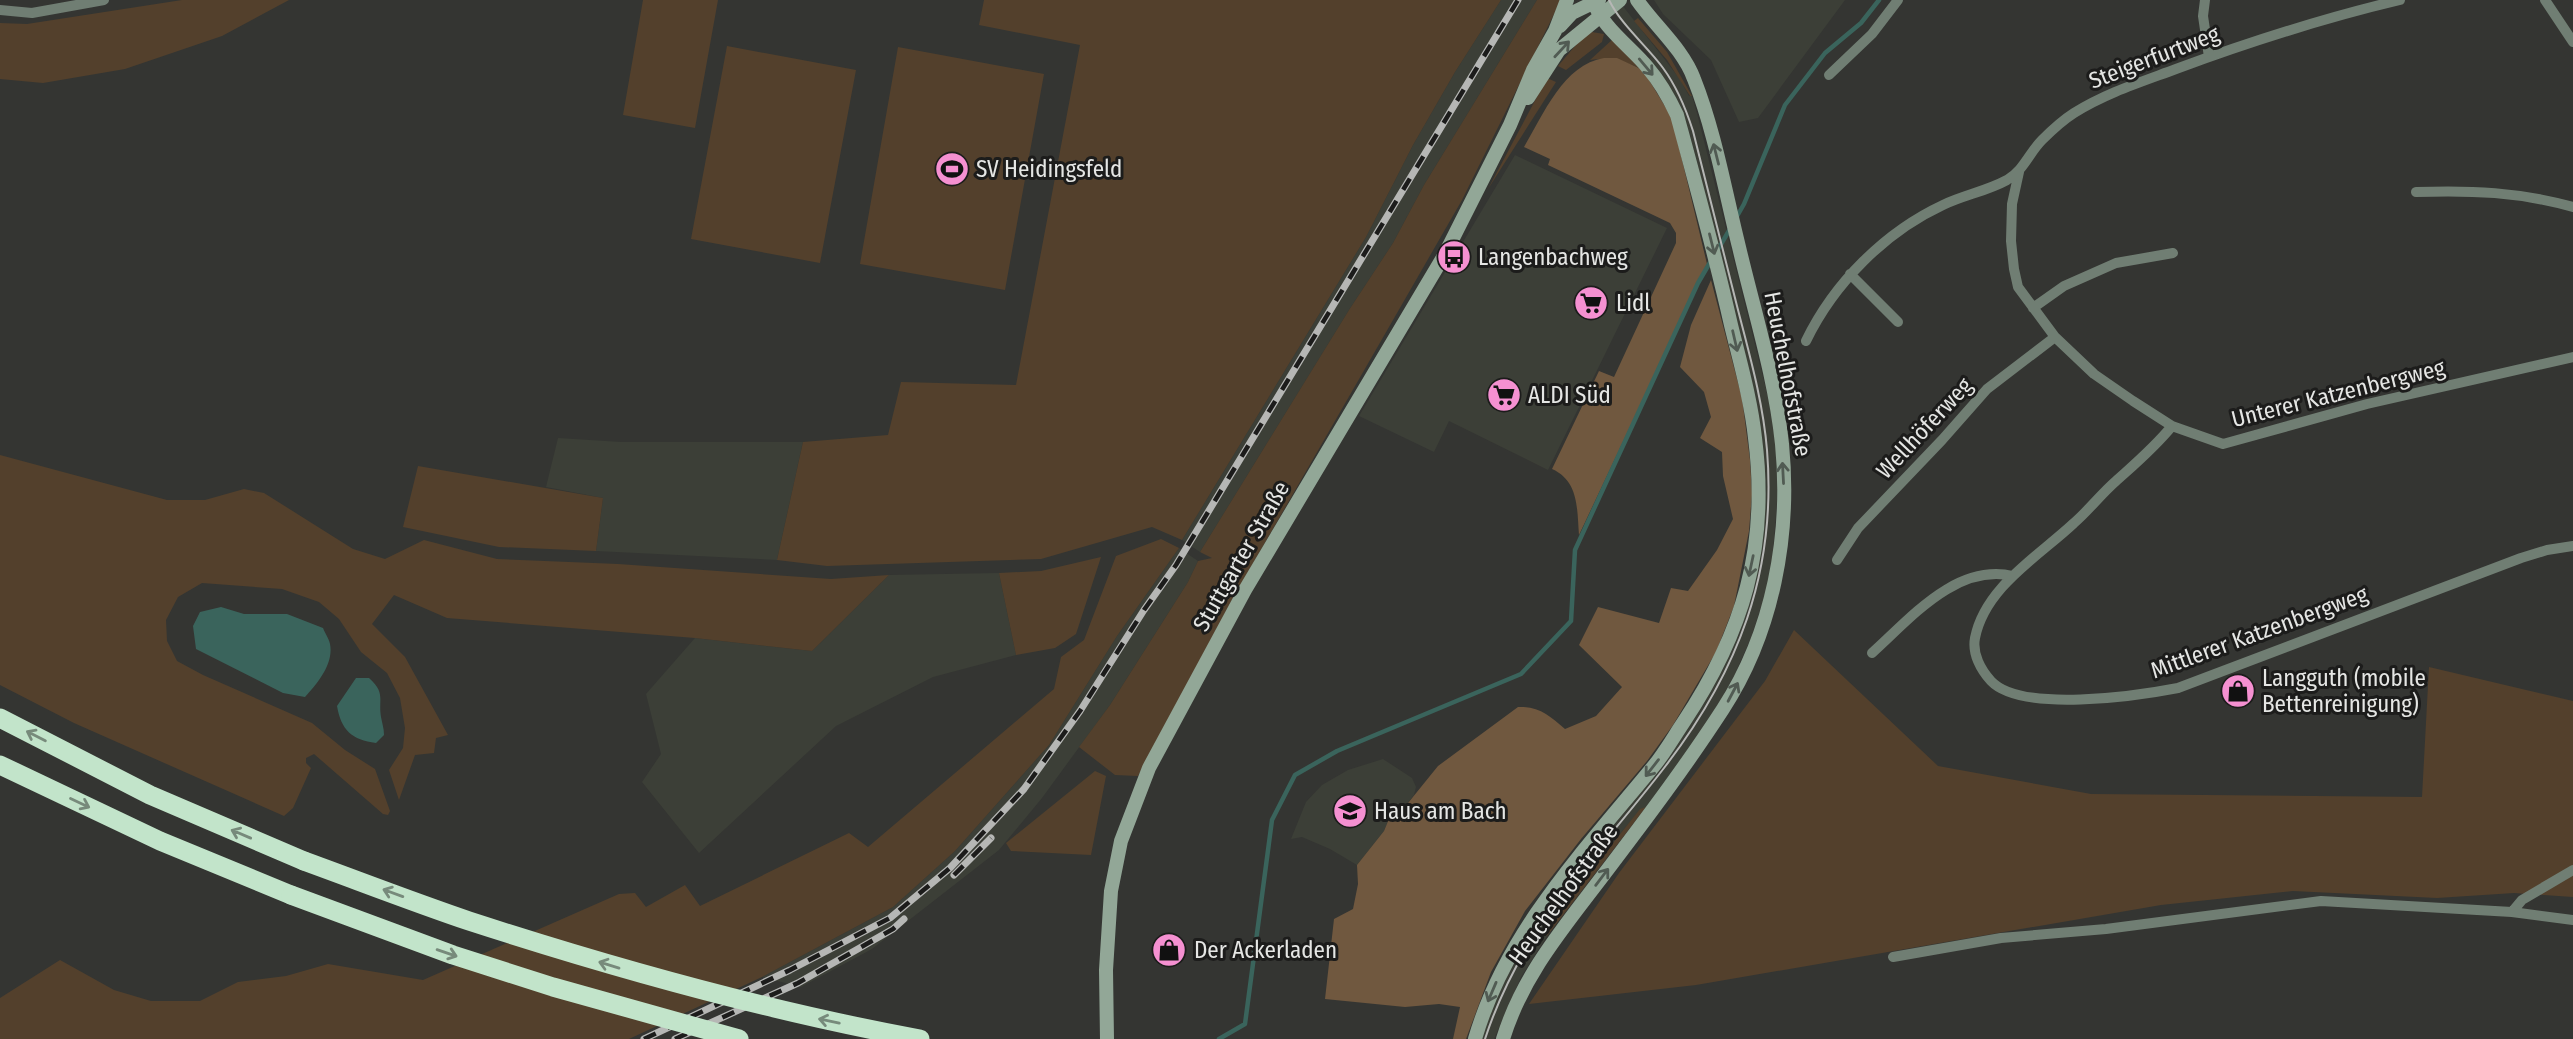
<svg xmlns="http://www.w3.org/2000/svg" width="2573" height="1039" font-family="'Fira Sans Condensed',sans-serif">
  <rect width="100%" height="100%" fill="#343532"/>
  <path fill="#3c3f37" d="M1501 0H1537L1424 185 1393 243 1349 310 1200 552 1182 540 1366 237 1413 145 1455 72Z
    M1654 0H1845L1758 118 1739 122 1711 60 1663 14Z
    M1622 5 1680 79 1689 96H1692L1697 113 1768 397 1776 445 1778 489 1772 564 1765 595 1751 638 1734 676 1712 716 1646 807 1640 810 1604 853 1546 934 1547 936 1521 977 1494 1039H1481L1494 1002 1525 942 1570 875 1676 747 1722 671 1739 634 1753 592 1764 524 1766 489 1763 446 1755 400 1696 158 1686 121 1675 96 1649 59 1651 57 1614 13Z
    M1515 155 1667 228 1548 470 1449 421 1434 452 1359 416Z
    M558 438 621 442H803L777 560 596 551 603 498 546 487Z
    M1179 548 1198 561 1188 582 1110 705 1042 798 999 850 872 949 801 987 762 977 893 907 955 851 1049 745 1117 636Z
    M999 573 1016 655 933 677 836 726 699 853 642 782 661 754 646 694 695 638 812 651 889 575Z
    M1383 759 1412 778 1416 787 1414 795 1404 808 1391 814 1384 831 1357 865 1330 849 1302 837 1291 839 1306 802 1322 785 1348 770Z"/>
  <path fill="#53402c" d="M182 0H289L222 36 125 69 43 83 0 79V23L27 24Z
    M643 0H718L695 128 623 115Z
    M984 0H1501L1455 72 1413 145 1366 237 1182 540 1152 527 1041 559 827 566 777 560 803 442 888 435 901 382 1016 385 1080 45 979 25Z
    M1537 0H1561L1462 200 1232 600 1138 776 1115 775 1079 747 1110 705 1188 582 1198 561 1212 558 1200 552 1349 310 1393 243 1424 185Z
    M1638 18 1667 52 1692 96H1690L1667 60 1634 21Z
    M1592 32 1604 34 1602 42 1566 70 1558 66 1581 39Z
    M1613 39 1643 70C1626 61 1609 57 1590 60Z
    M727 46 856 70 820 263 691 239Z
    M898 47 1044 74 1005 290 860 264Z
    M1547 78 1556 82 1488 189Z
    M0 455 167 500H205L244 489 264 493 353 549 385 559 424 540 497 559 618 564 831 579 889 575 812 651 695 638 447 618 394 595 372 624 405 657 448 735 436 738 434 753 415 755 399 800 389 770 403 748 405 728 400 698 387 673 361 652 339 619 319 602 282 589 202 583 178 597 166 620 167 641 177 661 203 675 312 723 345 750 375 769 390 811 388 815 383 814 314 754 306 758V763L311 768 293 808 284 816 74 723 0 685Z
    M418 466 603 498 596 551 499 547 403 527Z
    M1161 539 1179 548 1117 636 1049 745 955 851 893 907 762 977 629 1039H0V998L60 960 114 990 151 1001H200L238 982 286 976 328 964 423 980 619 894 635 893 646 907 685 885 700 906 849 833 868 847 1054 689 1061 657 1084 640 1116 556Z
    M1101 557 1076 634 1055 648 1016 655 999 573 1041 571Z
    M1794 630 1938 766 2091 794 2422 797 2429 667 2573 701V897L2514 893 2437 898 2293 891 2161 905 1696 985 1529 1004 1619 873 1765 681Z
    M1095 771 1106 776 1091 855 1011 851 1006 843Z
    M1646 807 1547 936 1545 934 1581 883 1640 809Z"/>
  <path fill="#70583f" d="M1604 58H1617L1643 70 1672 118 1707 264 1579 535C1577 509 1579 481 1552 469L1599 371 1614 377 1676 243V233L1670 223 1548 165 1550 159 1524 147C1543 115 1564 64 1604 58Z
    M1711 280 1742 398 1750 460 1752 494 1749 531 1734 606 1716 652 1673 725 1647 761 1581 839 1525 911 1491 972 1466 1039H1453L1460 1007 1439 1004 1405 1007 1325 999 1334 919 1353 909 1358 884 1357 865 1384 831 1391 814 1404 808 1438 766 1518 707C1539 706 1550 716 1565 729L1596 716 1622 687 1579 645 1598 607 1659 623 1671 588 1688 591 1717 550 1733 519 1723 476 1722 452 1700 438 1711 417 1704 392 1680 367 1691 325Z"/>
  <path fill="#3a645c" d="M221 607 244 614H287L323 628C325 633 329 639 330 644 334 664 317 684 305 697L283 693 196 649 193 626 200 612Z
    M356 678H369C386 693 378 699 381 717 382 723 384 728 384 735L376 743C352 740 341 730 337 706Z"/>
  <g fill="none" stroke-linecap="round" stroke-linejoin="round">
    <path stroke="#3a645c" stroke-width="4.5" d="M1736 218 1744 204 1785 105 1825 53 1861 23 1879 0
      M1717 251 1730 229
      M1219 1039 1245 1024 1272 820 1295 775 1337 751 1521 674 1571 621 1575 550 1698 283 1712 259"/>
    <path stroke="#707e73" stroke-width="10" d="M2205 0 2203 16 2209 57
      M2545 0 2573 42
      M0 10 32 13 104 0
      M1829 75 1872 34 1898 0
      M2019 172 2012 204 2011 241 2014 269 2018 287 2055 337 2094 374 2133 401 2172 426 2223 444 2367 404 2573 357
      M2416 192C2470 190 2520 192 2573 207
      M1850 274 1898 322
      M2033 308 2064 286 2116 263 2173 253
      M1806 341C1834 283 1885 232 1943 205 1964 195 1987 191 2007 180 2024 170 2029 153 2042 140 2051 131 2063 120 2074 113 2106 93 2141 82 2176 69 2249 42 2324 18 2400 0
      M2172 426C2155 447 2136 463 2116 481 2101 494 2089 510 2074 523 2039 556 1985 587 1975 638 1972 654 1981 670 1991 681 2021 713 2137 696 2178 688L2521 558 2547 550 2573 546
      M1837 560 1858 528 1942 440 1987 389 2055 337
      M1872 653C1911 618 1956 563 2013 576
      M2512 912 2522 900 2573 870
      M1893 957 2001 938 2106 929 2321 901 2512 912 2573 920"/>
    <path stroke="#92a797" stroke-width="14" d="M1560 26 1572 13 1599 0
      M1528 98 1559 50 1620 0
      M1107 1039 1106 970 1111 891 1121 841 1149 768 1245 590 1445 254 1510 125 1533 70 1555 31 1567 0
      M1475 1039C1506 932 1584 851 1653 767 1664 754 1673 738 1683 723 1743 633 1769 547 1755 438 1751 400 1740 362 1731 325 1715 254 1696 185 1677 115 1669 98 1660 82 1648 68 1630 46 1602 28 1593 0
      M1503 1039C1523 974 1565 926 1605 873 1646 819 1686 766 1723 709 1773 632 1791 535 1782 444 1775 377 1754 311 1739 247 1725 191 1715 132 1694 79 1683 49 1655 26 1637 0"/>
    <path stroke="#c2e4ca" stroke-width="19" d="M0 718 150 795 304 861
      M0 765 160 841 291 895"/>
    <path stroke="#b6b7b5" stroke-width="2" d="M1485 1039C1522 926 1594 859 1664 768 1738 672 1777 572 1767 450 1763 401 1749 353 1737 306 1722 248 1708 189 1693 131 1686 109 1677 87 1663 68 1646 45 1622 26 1609 0"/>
    <g stroke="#b6b7b5" stroke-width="7">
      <path id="rail" d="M954 875 991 838
        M644 1039 790 970 890 918 950 868 1024 789 1080 711 1144 610 1176 565 1518 0
        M675 1039 798 983 893 929 904 919"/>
    </g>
    <use href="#rail" stroke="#1c1c1b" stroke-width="4.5" stroke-dasharray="13" stroke-linecap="butt"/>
    <path stroke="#c2e4ca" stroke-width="19" d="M304 861C359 881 413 902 469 921 617 969 767 1011 920 1039
      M291 895 453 955 553 987 739 1039"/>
  </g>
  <defs><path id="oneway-shaft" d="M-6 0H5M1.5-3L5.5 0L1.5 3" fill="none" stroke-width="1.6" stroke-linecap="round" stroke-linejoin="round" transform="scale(1.75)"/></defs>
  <g stroke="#515b53">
    <use href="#oneway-shaft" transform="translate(1562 49) rotate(-47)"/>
    <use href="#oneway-shaft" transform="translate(1646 67) rotate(50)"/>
    <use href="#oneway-shaft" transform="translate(1716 154) rotate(-104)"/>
    <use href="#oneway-shaft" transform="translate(1712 244) rotate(76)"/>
    <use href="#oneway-shaft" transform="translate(1735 341) rotate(77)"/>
    <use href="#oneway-shaft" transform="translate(1783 473) rotate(-93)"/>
    <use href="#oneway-shaft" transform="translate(1751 566) rotate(102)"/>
    <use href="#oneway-shaft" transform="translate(1733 692) rotate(-62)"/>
    <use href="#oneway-shaft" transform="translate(1652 768) rotate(128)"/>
    <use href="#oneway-shaft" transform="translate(1602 877) rotate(-53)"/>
    <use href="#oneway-shaft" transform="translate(1492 992) rotate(113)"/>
  </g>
  <g stroke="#778a7b">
    <use href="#oneway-shaft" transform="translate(36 736) rotate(-153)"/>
    <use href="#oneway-shaft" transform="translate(80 803) rotate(25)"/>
    <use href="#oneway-shaft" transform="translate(241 834) rotate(-157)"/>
    <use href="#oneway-shaft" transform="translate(393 893) rotate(-160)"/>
    <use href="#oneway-shaft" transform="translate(447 953) rotate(19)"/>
    <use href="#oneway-shaft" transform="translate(609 965) rotate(-163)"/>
    <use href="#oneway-shaft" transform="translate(829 1021) rotate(-168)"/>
  </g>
  <defs>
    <g id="stadium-disc" transform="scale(1.75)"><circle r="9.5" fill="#f590d1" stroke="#1c1c1b"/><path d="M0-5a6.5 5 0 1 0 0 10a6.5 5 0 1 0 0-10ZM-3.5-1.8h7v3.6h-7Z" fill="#111"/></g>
    <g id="bus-disc" transform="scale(1.75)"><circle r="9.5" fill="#f590d1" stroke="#1c1c1b"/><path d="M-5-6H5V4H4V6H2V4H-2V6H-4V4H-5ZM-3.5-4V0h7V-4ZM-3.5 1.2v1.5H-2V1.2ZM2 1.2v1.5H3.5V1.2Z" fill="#111"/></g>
    <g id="supermarket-disc" transform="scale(1.75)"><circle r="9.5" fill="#f590d1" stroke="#1c1c1b"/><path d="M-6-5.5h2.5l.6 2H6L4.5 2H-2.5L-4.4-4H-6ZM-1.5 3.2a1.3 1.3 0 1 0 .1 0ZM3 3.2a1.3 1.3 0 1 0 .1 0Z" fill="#111"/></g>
    <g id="shop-disc" transform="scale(1.75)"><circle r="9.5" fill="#f590d1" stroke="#1c1c1b"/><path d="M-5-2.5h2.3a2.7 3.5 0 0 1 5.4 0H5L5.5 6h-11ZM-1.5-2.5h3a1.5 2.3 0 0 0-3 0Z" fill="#111"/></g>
    <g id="school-disc" transform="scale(1.75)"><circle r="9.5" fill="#f590d1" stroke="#1c1c1b"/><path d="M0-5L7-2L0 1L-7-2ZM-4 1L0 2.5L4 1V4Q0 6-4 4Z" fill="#111"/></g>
  </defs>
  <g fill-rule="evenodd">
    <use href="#stadium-disc" x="952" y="169"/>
    <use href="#bus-disc" x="1454" y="257"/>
    <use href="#supermarket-disc" x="1591" y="303"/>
    <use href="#supermarket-disc" x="1504" y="395"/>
    <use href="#shop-disc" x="2238" y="691"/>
    <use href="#school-disc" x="1350" y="811"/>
    <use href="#shop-disc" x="1169" y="950"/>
  </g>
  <g text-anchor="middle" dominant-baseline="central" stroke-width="6" stroke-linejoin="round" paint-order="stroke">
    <g font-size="23" fill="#e5e6e4" stroke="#1c1c1b">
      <text transform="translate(2154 57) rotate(-21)">Steigerfurtweg</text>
      <text transform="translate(1788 374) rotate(79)">Heuchelhofstraße</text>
      <text transform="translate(2338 393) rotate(-14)">Unterer Katzenbergweg</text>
      <text transform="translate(1924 428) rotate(-47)">Wellhöferweg</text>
      <text transform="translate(1241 556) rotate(-60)">Stuttgarter Straße</text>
      <text transform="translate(2259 632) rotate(-20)">Mittlerer Katzenbergweg</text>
      <text transform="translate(1563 894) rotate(-54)">Heuchelhofstraße</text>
    </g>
    <g font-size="23" fill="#e5e6e4" stroke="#1c1c1b" text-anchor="start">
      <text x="976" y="169">SV Heidingsfeld</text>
      <text x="1478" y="257">Langenbachweg</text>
      <text x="1616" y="303">Lidl</text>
      <text x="1528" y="395">ALDI Süd</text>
      <text x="2262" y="678">Langguth (mobile<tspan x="2262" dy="26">Bettenreinigung)</tspan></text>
      <text x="1374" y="811">Haus am Bach</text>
      <text x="1194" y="950">Der Ackerladen</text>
    </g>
  </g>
</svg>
